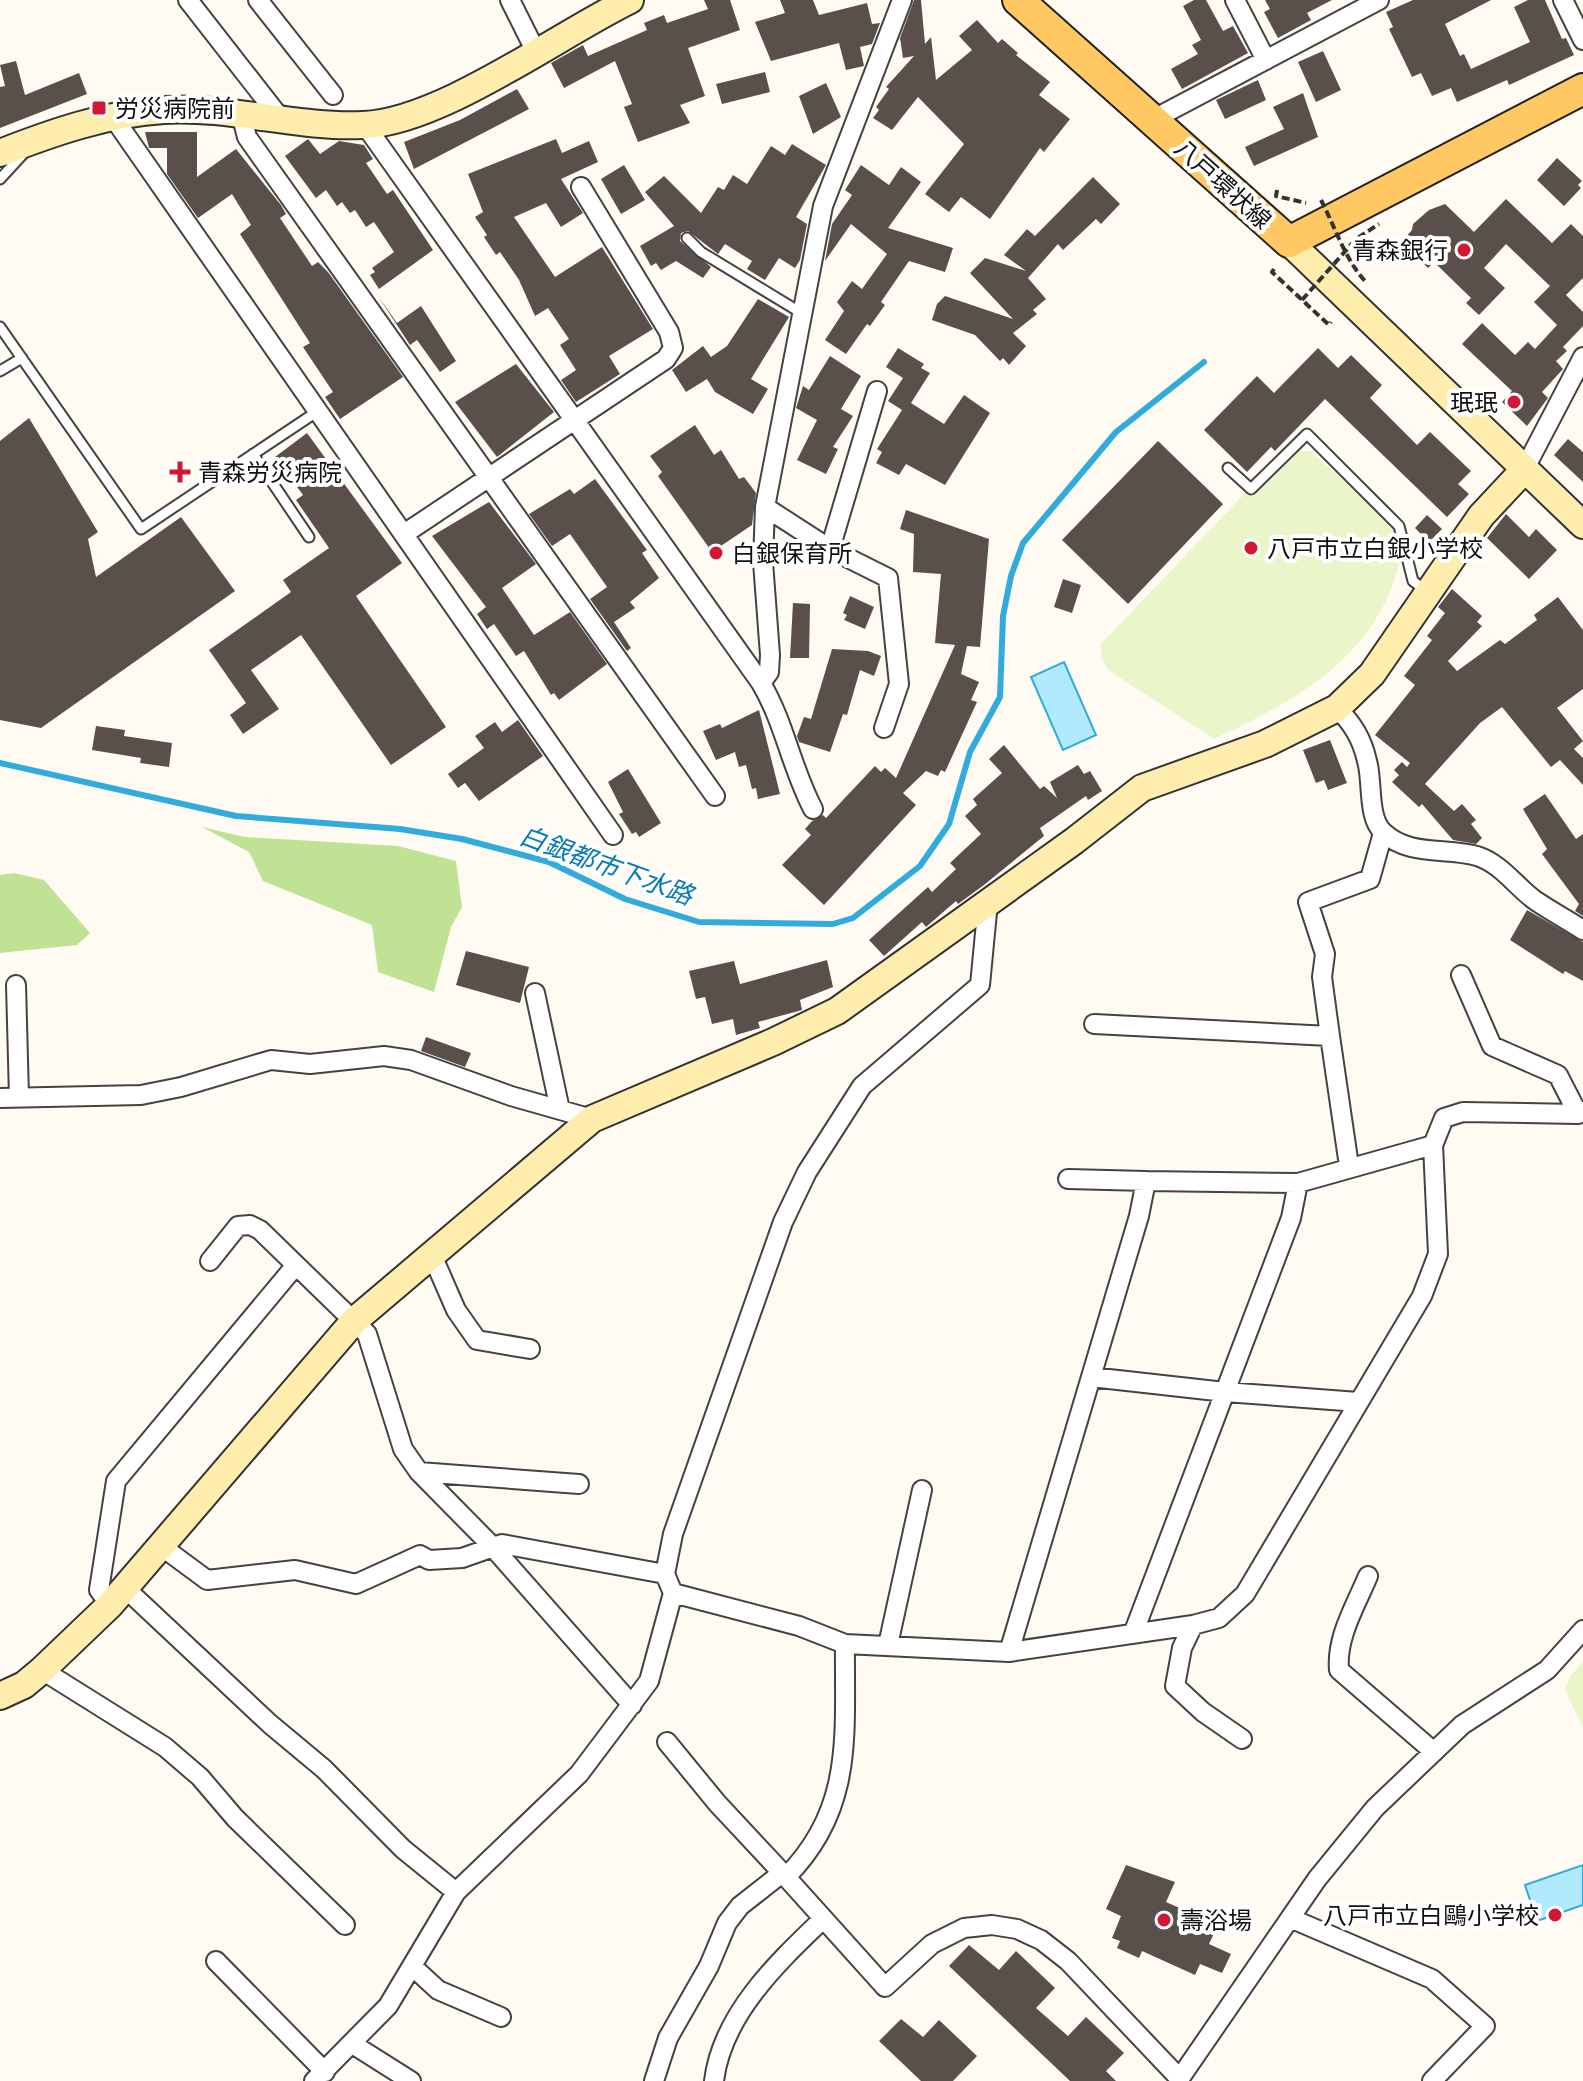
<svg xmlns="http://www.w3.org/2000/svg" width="1583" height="2081" font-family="'Crimson Pro','Noto Sans JP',serif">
  <rect width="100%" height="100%" fill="#fffbf3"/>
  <path fill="#c0e294" d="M202 827 245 837 398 846 456 861 462 907 451 927 434 992 378 972 372 925 263 881 249 852Z
    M14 873 44 880 90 933 77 945 0 953V875Z"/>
  <path fill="#ebf5ca" d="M1299 451H1310C1328 467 1384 513 1394 530 1403 546 1400 562 1395 578 1368 662 1289 704 1214 739L1108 670 1101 658V644L1246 492 1253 497Z
    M1583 1662V1728L1565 1690 1570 1676Z"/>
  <path fill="#b1e9fd" stroke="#30abdc" stroke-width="2" d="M1064 662 1096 735 1063 750 1031 677Z
    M1583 1865V1905L1537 1921 1525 1885Z"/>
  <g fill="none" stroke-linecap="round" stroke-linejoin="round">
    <path stroke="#30abdc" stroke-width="6" d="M0 763 236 816 400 829 462 839 549 862 625 899 699 922 833 924 853 918 920 866 949 824 970 752 1000 697 1003 616 1011 576 1023 543 1116 432 1204 362"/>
  </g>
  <path fill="#5a4f4b" d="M704 0H730L740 30 688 48 705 96 680 105 690 123 638 142 624 107 632 104 615 61 564 88 551 63 583 45 588 56 647 30 644 23 664 15 667 23 708 9Z
    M780 0H813L819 15 867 3 872 24 880 23 872 44 860 47 864 66 846 70 839 43 771 61 755 22 785 13Z
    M914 0H921L925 44 931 37 936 80 972 50 959 36 977 20 998 43 1002 39 1018 53 1016 55 1050 82 1039 95 1070 119 1044 152 1040 148 990 219 961 197 949 212 925 194 964 144 918 97 892 130 873 118 879 110 876 107 889 89 886 87 914 56 903 58 900 38Z
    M1194 0H1206L1223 31 1233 26 1248 53 1182 89 1171 69 1198 54 1192 45 1201 40 1183 6Z
    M1265 0H1332L1307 13 1311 20 1278 38 1264 12 1270 9Z
    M1413 0H1491L1445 24 1460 56 1464 54 1471 69 1530 42 1514 7 1528 0H1545L1562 39 1566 38 1574 55 1509 85 1507 80 1457 102 1451 88 1432 96 1421 73 1412 77 1389 29 1393 27 1386 12Z
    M1323 51 1341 90 1316 102 1298 62Z
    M16 61 25 95 79 73 87 94 0 128V87L5 86 0 65Z
    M765 72 770 92 722 104 716 84Z
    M1258 80 1266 100 1225 119 1216 100Z
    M826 83 841 117 813 134 799 96Z
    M517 89 529 109 414 169 404 142 460 120Z
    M1303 93 1318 137 1254 166 1245 147 1284 129 1273 107Z
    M145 132H197V177L236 149 281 205 286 214 280 218 312 266 318 262 328 272 403 377 340 419 325 397 333 392 303 347 310 343 240 234 251 225 232 194 198 218 167 174V148H149Z
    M308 139 320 154 339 141 364 145 373 159 366 163 387 194 393 190 433 250 379 289 370 275 375 272 372 268 394 252 374 222 366 227 355 210 350 213 342 202 337 206 326 190 316 198 285 156Z
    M556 139 562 153 589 141 598 162 561 179 583 213 561 227 546 203 514 217 555 277 602 247 653 329 609 356 620 374 576 402 561 380 576 370 560 345 569 339 548 308 535 316 519 280 500 252 496 255 484 237 487 235 475 217 483 212 468 174Z
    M792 144 826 165 796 217 807 224 800 260 795 268 779 258 765 280 747 269 752 261 725 244 718 254 688 231 681 233 680 241 711 267 703 278 676 261 661 270 656 263 651 266 640 246 674 226 645 192 664 176 701 213 718 187 724 190 733 175 747 184 771 146 785 155Z
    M1557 158 1582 181 1578 185 1581 188 1564 206 1537 180Z
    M624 165 645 200 621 214 601 179Z
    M861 165 889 185 901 167 921 182 888 228 953 248 945 272 909 261 881 302 885 305 870 326 867 324 846 354 825 340 844 311 837 302 852 281 862 289 887 254 851 224 825 261 832 224 852 195 845 190Z
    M1093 177 1120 204 1101 224 1096 219 1063 250 1058 244 1028 278 1046 299 1033 310 1037 314 1013 333 1026 346 1009 365 1003 358 1000 361 975 335 932 320 937 304 945 296 1013 319 970 273 985 258 1026 271 1004 255 1027 229 1035 236Z
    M1506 199 1552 243 1571 224 1583 236V278L1566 295 1583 312V326L1563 347 1567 351 1556 361 1563 369 1542 392 1548 398 1527 426 1502 402 1512 391 1462 344 1482 323 1515 355 1528 342 1535 349 1557 325 1534 302 1550 286 1506 244 1484 268 1505 288 1479 315 1466 303 1471 298 1434 262 1428 268 1401 242 1412 230 1413 224 1429 210 1445 204 1474 232Z
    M378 296 397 323 421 306 456 361 440 372 417 340 410 345Z
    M758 299 789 317 751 379 768 389 753 414 715 392 707 379 686 392 672 370 703 346 711 357 727 346Z
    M898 348 924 364 921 368 930 373 911 403 944 424 964 395 990 413 945 485 906 464 899 475 876 463 882 452 877 449 902 410 888 401 903 378 886 367Z
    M1318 348 1338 368 1351 355 1382 385 1370 398 1417 445 1430 432 1471 471 1458 484 1469 494 1447 517 1325 399 1275 451 1271 447 1247 472 1204 430 1257 376 1274 393Z
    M830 356 861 376 841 409 853 416 833 447 838 449 826 474 797 460 817 420 796 408 803 386 809 390Z
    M516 364 554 412 497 457 455 402Z
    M29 418 98 532 88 539 96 577 181 517 235 591 41 728 0 720V441Z
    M695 425 714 455 721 450 739 479 744 477 756 493 752 525 712 552 658 476 662 472 650 456Z
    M307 433 402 563 356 596 446 727 391 765 301 635 251 670 279 709 243 734 230 715 246 703 209 650 291 592 283 580 329 548 296 500 303 495 275 457Z
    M1568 439 1583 452V482L1554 455Z
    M1158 441 1223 504 1128 604 1062 540Z
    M595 479 647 550 642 553 659 578 630 602 635 608 614 622 631 648 627 651 590 599 607 587 570 534 552 546 529 514 570 489 574 494Z
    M489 502 536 564 502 588 534 635 570 612 607 664 559 700 554 693 551 695 524 651 516 656 494 624 487 629 477 614 486 607 432 536Z
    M906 510 989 539 980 647 967 646 961 674 979 682 971 700 977 702 945 772 941 770 938 776 926 771 903 793 916 805 824 905 782 865 811 835 805 829 812 821 823 815 826 818 875 766 881 772 885 768 896 778 955 645 935 643 941 574 913 572 914 534 900 529Z
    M1506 514 1529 537 1536 529 1557 550 1529 579 1487 538Z
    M1427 515 1442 529 1429 542 1415 528Z
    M1063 579 1081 585 1072 613 1054 607Z
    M1452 589 1482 616 1477 622 1482 626 1448 661 1457 671 1500 640 1505 644 1537 620 1534 615 1558 597 1583 630V689L1557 708 1583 741 1574 749 1583 758V785L1560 760 1551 767 1502 707 1480 723 1425 784 1454 811 1462 804 1476 820 1471 824 1482 838 1476 844 1453 840 1422 804 1419 807 1392 782 1399 775 1394 770 1402 762 1407 767 1410 763 1375 735 1415 685 1404 676 1432 640 1427 636 1445 613 1438 607Z
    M850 596 874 607 865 629 844 620 847 615 843 613Z
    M793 603 810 604 809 658H790Z
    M832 649 868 651 881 656 874 676 860 670 847 715 843 714 830 752 799 742 797 736 804 717 811 719Z
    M759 710 780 794 758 799 756 788 752 789 746 765 739 767 735 752 716 760 703 731 720 724 722 728Z
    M518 720 543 756 479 801 465 783 458 788 448 774 484 748 475 736 495 722 502 732Z
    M96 726 125 730 124 736 172 743 169 767 140 763 141 758 92 750Z
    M1330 740 1347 783 1328 790 1324 780 1316 783 1303 750Z
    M1004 745 1040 789 1044 786 1057 798 1050 782 1078 765 1084 774 1090 771 1102 791 1088 800 1086 796 1040 828 1044 836 984 885 958 904 956 901 926 927 922 922 884 956 869 940 928 887 932 892 956 869 950 863 981 834 965 816 977 805 973 799 1002 773 989 759Z
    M628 769 661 823 639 837 636 832 632 834 619 814 623 812 608 782Z
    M1545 794 1576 839 1583 834V916L1575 911 1579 904 1542 854 1547 849 1523 809Z
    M1527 910 1583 942V981L1565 971 1563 974 1510 940Z
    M466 951 529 967 520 1003 456 985Z
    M827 960 833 987 800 1000 802 1010 758 1022 760 1028 736 1035 733 1019 712 1024 705 997 696 999 689 971 734 961 740 984Z
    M426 1037 471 1053 465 1067 421 1051Z
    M1126 1865 1175 1882 1166 1902 1218 1925 1209 1944 1231 1954 1222 1973 1200 1964 1195 1975 1142 1951 1139 1958 1117 1948 1120 1941 1112 1938 1121 1916 1106 1909Z
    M969 1945 999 1970 1016 1951 1055 1988 1036 2008 1068 2036 1086 2017 1124 2053 1106 2071 1116 2081H1070L949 1966Z
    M901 2019 923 2037 939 2020 977 2056 953 2081H921L879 2041Z"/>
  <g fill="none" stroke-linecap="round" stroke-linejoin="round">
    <g stroke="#434343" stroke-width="13">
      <path id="lane" d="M0 179 23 154
        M687 238 701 252 803 314
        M0 327 141 529 318 411
        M0 371 22 358
        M253 454 309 537
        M1228 468 1251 489 1307 434 1399 526 1413 581 1425 590"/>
    </g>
    <g stroke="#434343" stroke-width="22">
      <path id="street" d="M188 0 281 119
        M258 0 333 95
        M510 0 536 52
        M1235 0 1266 60
        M1563 0 1583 40
        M241 114 247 137 715 796
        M113 117 613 835
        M1152 120 1379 0
        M365 125 761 683 769 672 770 655 763 562 765 507 823 206 902 0
        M1524 470 1583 357
        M765 507 830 549 888 578 899 684 884 728
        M404 534 666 359 673 348 669 332 581 187
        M830 549 877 391
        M761 683C785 724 791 767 813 809
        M1337 708C1353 724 1362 739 1367 761 1373 781 1367 817 1383 832 1409 857 1446 847 1477 856 1502 864 1516 887 1536 901 1551 911 1567 920 1583 930
        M1461 975 1492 1046 1558 1075 1578 1114
        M16 985 19 1097
        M535 993 560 1110
        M1094 1024 1330 1036 1349 1166
        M1330 1036 1322 977 1325 954 1308 902 1370 879 1383 833
        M0 1098 141 1095 181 1087 271 1060 310 1064 384 1056 411 1060 511 1096 592 1119
        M1068 1179 1146 1181
        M432 1255 456 1310 477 1340 530 1349
        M210 1261 238 1226 250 1225 260 1230 367 1334 403 1449 419 1472 491 1545 632 1705
        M1091 1377 1225 1392 1358 1402
        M419 1472 579 1484
        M161 1546 207 1580 295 1570 356 1584 420 1555 429 1560 462 1558 502 1544 665 1574
        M1368 1576C1356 1605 1336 1637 1339 1670L1434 1752
        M125 1588 270 1724 324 1769 403 1849 456 1892
        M673 1593 799 1626 845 1644
        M110 1605 99 1590 116 1481 296 1265
        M1193 1625 1182 1648 1175 1686 1203 1712 1242 1739
        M1133 1634 1291 1218 1298 1183
        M888 1645 922 1490
        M1009 1652 1139 1216 1146 1181 1298 1183 1433 1145
        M42 1670 165 1747 200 1777 235 1818 345 1925
        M667 1742 717 1803 786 1877
        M1290 1918 1432 1979 1485 2026 1432 2081
        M216 1961 325 2072
        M412 1966 438 1990 501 2017
        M354 2045 411 2081
        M1180 2079 1068 1961 1041 1940 1017 1929 992 1925 964 1928 932 1944 885 1987 786 1877C855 1808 844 1733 845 1644L1009 1652 1193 1625 1219 1618 1245 1594 1422 1296 1438 1254 1433 1145 1444 1118 1463 1112 1578 1114 1583 1111
        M314 2081 388 2006 456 1892 579 1774 649 1681 673 1593 665 1574 673 1534 783 1222 807 1172 862 1086 980 985 988 902
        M654 2081 668 2038 709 1966 727 1923 740 1906 782 1873
        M714 2081C722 2015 777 1963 823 1919
        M1178 2081 1317 1879 1375 1808 1462 1725 1547 1670 1583 1630"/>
    </g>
    <g stroke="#323232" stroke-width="30">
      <path id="secondary" d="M0 153C51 133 108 113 164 110 230 106 297 128 363 125 441 122 558 35 630 0
        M1289 242 1583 525
        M0 1696 24 1685 42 1670 110 1605 354 1321 592 1119 773 1042 837 1011 1074 841 1142 788 1265 744 1337 708 1372 674 1481 516 1524 470"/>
    </g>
    <g stroke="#212121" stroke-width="34">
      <path id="primary" d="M1018 0 1289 242 1583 89"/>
    </g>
    <path stroke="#323232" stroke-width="4" stroke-dasharray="8 4" stroke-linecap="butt" d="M1277 190 1276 196 1306 203
      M1274 269 1272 272 1329 325 1331 322"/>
    <use href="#lane" stroke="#fff" stroke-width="9"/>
    <use href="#street" stroke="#fff" stroke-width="18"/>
    <use href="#secondary" stroke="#ffedae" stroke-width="26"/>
    <use href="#primary" stroke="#ffc863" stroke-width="30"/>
    <path stroke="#323232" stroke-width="4" stroke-dasharray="8 4" stroke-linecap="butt" d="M1321 200C1335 227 1345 259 1365 281
      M1302 300 1356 239 1379 224"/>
  </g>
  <g fill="#d11734" stroke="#fff" stroke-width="3">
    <rect x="91" y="100" width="16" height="16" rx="4"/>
    <circle cx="1464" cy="250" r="8"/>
    <circle cx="1514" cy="402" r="8"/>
    <path d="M176 460h8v8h8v8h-8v8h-8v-8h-8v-8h8z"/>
    <circle cx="1251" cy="548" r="8"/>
    <circle cx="716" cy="553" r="8"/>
    <circle cx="1555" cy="1915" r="8"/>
    <circle cx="1164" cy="1920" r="8"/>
  </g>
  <g text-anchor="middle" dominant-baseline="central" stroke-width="8" stroke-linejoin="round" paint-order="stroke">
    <g font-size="24" fill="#101010" stroke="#fff" text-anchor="start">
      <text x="115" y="108">労災病院前</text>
      <text x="1448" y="250" text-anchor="end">青森銀行</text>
      <text x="1498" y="402" text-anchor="end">珉珉</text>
      <text x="198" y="472">青森労災病院</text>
      <text x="1267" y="548">八戸市立白銀小学校</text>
      <text x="732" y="553">白銀保育所</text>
      <text x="1539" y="1915" text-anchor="end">八戸市立白鷗小学校</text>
      <text x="1180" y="1920">壽浴場</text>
    </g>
    <g font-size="24" fill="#101010" stroke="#fff">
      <text transform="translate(1223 184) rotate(42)">八戸環状線</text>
    </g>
    <g font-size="26" font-style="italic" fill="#097bb1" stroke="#fff">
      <text transform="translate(606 866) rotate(20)">白銀都市下水路</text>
    </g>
  </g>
</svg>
